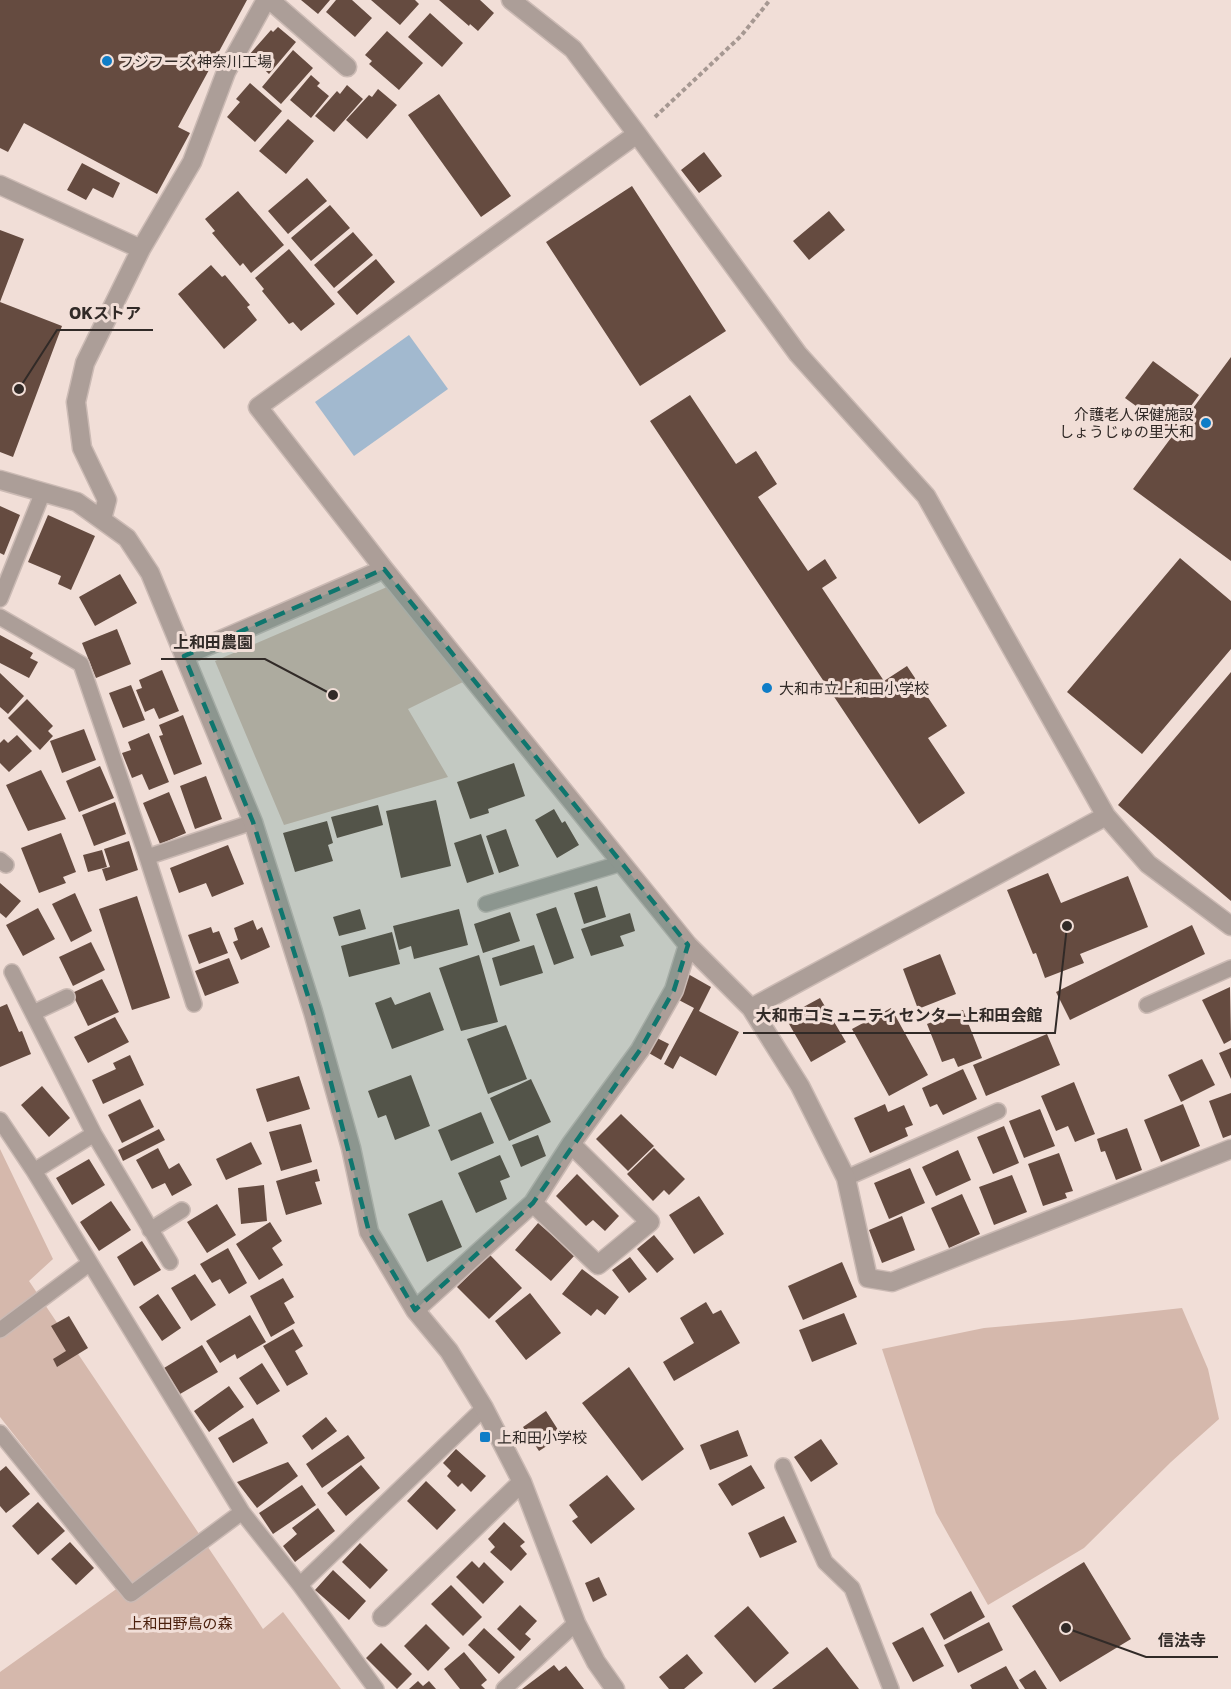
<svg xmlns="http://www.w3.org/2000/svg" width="1231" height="1689" font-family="'Golos Text','Noto Sans JP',sans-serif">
  <rect width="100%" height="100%" fill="#f1ded7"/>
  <path fill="#d5b8ac" d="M394 584 465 681 408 709 448 777 284 825 215 661Z
    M0 1149 53 1259 29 1281 263 1629 283 1612 341 1689H0V1672L129 1580 0 1417Z
    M1182 1308 1208 1369 1219 1419 1171 1462 1084 1548 988 1605 936 1513 882 1349 984 1328 1073 1320Z"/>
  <path fill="#a2b9cf" d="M409 335 448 389 354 456 315 402Z"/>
  <path fill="#654b40" d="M0 0H247L178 127 190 133 157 194 24 123 8 152 0 148Z
    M301 0H330L318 14Z
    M336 0H352L372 18 355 37 326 12Z
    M371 0H415L419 4 400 25Z
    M439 0H480L494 13 478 31 470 24 469 26Z
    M430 13 463 43 442 67 408 37Z
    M278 27 296 42 269 74 249 55 271 30 273 32Z
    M387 31 423 63 399 90 369 64 372 61 365 55Z
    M293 50 313 68 281 104 262 87Z
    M311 75 320 83 317 86 329 96 311 118 290 100Z
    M250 83 282 111 255 142 227 117 240 102 236 99Z
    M347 85 363 99 334 132 315 116 337 91 340 94Z
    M378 89 397 105 367 139 346 120 369 95 372 97Z
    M439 94 511 196 481 217 408 115Z
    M288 119 314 141 286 174 259 151Z
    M704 152 722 176 699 193 681 170Z
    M82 163 120 183 113 198 93 188 86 200 67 190Z
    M307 178 327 201 288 234 268 211Z
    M632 186 726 331 640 386 546 242Z
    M238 191 284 245 251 273 243 263 240 266 212 233 215 231 205 219Z
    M330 205 350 228 311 261 291 238Z
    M829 211 845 230 809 260 793 241Z
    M0 230 24 239 0 302 62 326 13 457 0 452Z
    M353 232 373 255 334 288 314 265Z
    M289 249 335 304 301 331 293 322 289 324 262 291 264 289 255 278Z
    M376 259 395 282 357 315 337 292Z
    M211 265 222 277 225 275 250 305 247 307 257 320 224 349 178 294Z
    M1231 357V561L1133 489Z
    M1153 361 1199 395 1172 432 1125 398Z
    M690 395 736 464 756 451 777 484 758 497 808 571 825 559 837 578 822 588 884 681 907 666 947 726 928 738 965 793 919 824 650 421Z
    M0 506 20 515 4 555 0 553Z
    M48 515 95 536 71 590 58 584 61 576 28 562Z
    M1180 558 1231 601V649L1142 754 1067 692Z
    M120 574 137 603 95 626 79 597Z
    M117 629 131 664 96 678 82 643Z
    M0 635 33 653 30 658 38 662 29 678 0 663Z
    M162 670 179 711 159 719 154 708 145 712 136 690 142 688 139 680Z
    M1231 672V901L1118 805Z
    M0 673 24 696 8 714 0 707Z
    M131 685 145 720 123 728 109 693Z
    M27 699 53 726 48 731 53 736 40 750 8 718Z
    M183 715 202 764 174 775 159 736 163 735 159 725Z
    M84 729 96 760 62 773 50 741Z
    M149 733 169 782 149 790 142 774 132 778 122 753 131 750 128 742Z
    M17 735 32 751 9 772 0 763V743L4 739 8 743Z
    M514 763 525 796 488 809 489 813 470 819 457 782Z
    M100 766 114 798 79 812 66 781Z
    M41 770 66 819 28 831 6 785Z
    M206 776 222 819 195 829 180 786Z
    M169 792 186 833 160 844 143 803Z
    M436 800 451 866 401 878 386 811Z
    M115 802 126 834 94 846 82 815Z
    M378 805 383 825 337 838 331 817Z
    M554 809 562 823 565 821 579 845 557 858 535 820Z
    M327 821 333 843 328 845 333 861 295 872 283 833Z
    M506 829 519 866 499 873 486 836Z
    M61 833 76 872 63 877 66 883 39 893 21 848Z
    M481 834 494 874 467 883 454 843Z
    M129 841 138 870 106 881 102 869 110 867 104 849Z
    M228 845 244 884 212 897 206 883 179 893 170 868Z
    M102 850 107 867 88 872 83 855Z
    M1048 873 1061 903 1128 876 1148 927 1080 954 1084 963 1045 978 1036 953 1033 954 1007 890Z
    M0 883 21 901 6 918 0 913Z
    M597 886 606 917 584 924 574 893Z
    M75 893 92 931 71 942 52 904Z
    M137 896 170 998 132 1010 99 909Z
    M556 907 574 958 554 965 536 914Z
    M38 908 55 939 23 956 6 925Z
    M360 909 366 929 339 936 333 917Z
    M459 909 468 945 414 959 411 946 399 950 393 926Z
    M510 912 520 941 483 953 474 924Z
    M630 913 635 931 620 936 624 946 591 956 581 929Z
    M253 920 257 930 262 927 270 947 241 960 233 942 238 940 234 928Z
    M1192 925 1205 954 1070 1020 1056 992Z
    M211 927 213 933 219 931 228 953 199 964 188 935Z
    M392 932 400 964 349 977 341 946Z
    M91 942 105 970 73 986 59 957Z
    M534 945 543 973 500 986 492 958Z
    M940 954 956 994 918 1009 903 969Z
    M479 955 498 1022 461 1031 439 968Z
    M229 958 239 983 205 996 195 971Z
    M688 974 711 987 699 1011 739 1032 716 1076 680 1056 673 1069 664 1064 694 1008 675 998Z
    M102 979 119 1012 88 1026 72 993Z
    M1230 987 1231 1040 1224 1044 1202 1000Z
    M430 992 444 1030 392 1049 375 1003 391 997 395 1005Z
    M820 998 846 1042 811 1062 785 1017Z
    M7 1004 19 1032 22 1031 31 1054 0 1067V1007Z
    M891 1008 928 1075 889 1096 852 1029Z
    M963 1010 982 1058 958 1067 954 1058 942 1062 927 1024Z
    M115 1017 129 1042 88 1063 74 1037Z
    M506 1025 527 1079 488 1094 467 1039Z
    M1047 1034 1060 1065 986 1096 973 1065Z
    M655 1037 669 1044 661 1060 647 1052Z
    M1231 1048V1079L1219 1053Z
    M130 1055 144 1085 103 1104 92 1080 116 1069 113 1063Z
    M1202 1059 1215 1085 1181 1102 1168 1075Z
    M963 1069 977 1099 943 1115 937 1104 930 1107 922 1088Z
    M411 1075 430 1126 395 1140 386 1115 378 1118 368 1091Z
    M299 1076 310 1109 267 1122 256 1089Z
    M531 1079 551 1122 509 1141 490 1098Z
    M1074 1082 1095 1134 1075 1142 1068 1126 1056 1131 1041 1096Z
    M42 1086 70 1118 49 1137 21 1105Z
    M1231 1093V1135L1223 1138 1209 1101Z
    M140 1099 154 1127 122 1143 108 1115Z
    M885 1104 888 1112 904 1105 913 1125 905 1128 908 1136 870 1153 854 1118Z
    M1183 1104 1200 1146 1161 1162 1144 1120Z
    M1040 1109 1055 1146 1024 1158 1009 1121Z
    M481 1112 494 1143 451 1161 438 1130Z
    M621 1114 654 1146 628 1171 596 1139Z
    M301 1124 312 1162 281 1171 269 1132Z
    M1004 1126 1019 1163 993 1174 977 1137Z
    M1127 1128 1142 1170 1116 1180 1105 1151 1101 1152 1097 1139Z
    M159 1129 165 1140 123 1161 118 1150Z
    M538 1135 546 1156 521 1167 512 1145Z
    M251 1142 262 1164 226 1180 216 1159Z
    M158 1148 169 1169 179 1163 192 1185 172 1196 165 1183 152 1189 136 1160Z
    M654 1148 685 1179 669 1195 664 1190 653 1201 627 1174Z
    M958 1150 971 1180 936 1196 922 1167Z
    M1059 1153 1073 1191 1065 1193 1067 1198 1043 1206 1028 1164Z
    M500 1155 510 1177 500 1181 507 1199 476 1213 458 1173Z
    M89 1159 105 1185 72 1205 56 1178Z
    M910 1168 925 1203 889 1219 874 1183Z
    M317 1169 320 1181 315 1182 322 1204 286 1215 276 1181Z
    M577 1174 619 1216 605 1231 593 1220 586 1226 556 1196Z
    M1012 1175 1027 1212 994 1225 979 1187Z
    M264 1185 267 1221 241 1224 238 1188Z
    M962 1194 980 1234 949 1248 931 1208Z
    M699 1196 724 1234 694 1254 669 1215Z
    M442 1200 462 1247 427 1262 408 1214Z
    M111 1201 131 1230 99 1251 80 1222Z
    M217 1204 236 1235 207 1253 187 1222Z
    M902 1216 915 1250 882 1263 869 1230Z
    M270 1222 282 1241 272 1248 283 1265 259 1280 236 1244Z
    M538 1223 575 1255 551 1281 515 1250Z
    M654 1235 674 1259 657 1273 637 1249Z
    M142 1241 161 1270 134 1286 117 1257Z
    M228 1248 247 1283 229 1294 220 1279 212 1283 200 1264Z
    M490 1255 522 1288 489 1319 457 1287Z
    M630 1257 647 1279 629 1293 612 1270Z
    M842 1262 857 1297 803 1320 788 1286Z
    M582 1269 619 1297 605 1315 597 1309 591 1316 562 1294Z
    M195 1274 216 1305 191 1321 171 1288Z
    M283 1278 294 1297 284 1303 295 1323 271 1337 250 1296Z
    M530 1293 561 1333 526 1360 495 1321Z
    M158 1294 181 1328 162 1341 139 1307Z
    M706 1302 713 1314 721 1310 740 1343 674 1381 663 1362 694 1343 680 1318Z
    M844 1313 857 1344 812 1362 799 1330Z
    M250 1315 266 1342 237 1359 235 1354 220 1363 206 1341Z
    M69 1316 88 1348 57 1367 53 1359 66 1351 51 1326Z
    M293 1329 303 1346 295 1351 308 1374 287 1386 263 1346Z
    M202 1345 218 1372 180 1394 164 1368Z
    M262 1363 280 1391 257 1405 239 1378Z
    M629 1367 684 1449 642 1481 582 1403Z
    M229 1386 244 1407 209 1432 194 1411Z
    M546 1411 562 1436 539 1451 523 1427Z
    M326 1417 337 1431 312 1450 302 1436Z
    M253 1418 268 1443 233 1463 218 1438Z
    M738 1430 748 1456 710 1470 700 1445Z
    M348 1435 365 1458 322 1488 306 1464Z
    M821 1439 838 1464 811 1482 794 1457Z
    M456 1449 486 1476 471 1492 462 1483 458 1487 447 1476 451 1471 443 1463Z
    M288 1462 298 1476 257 1508 237 1482Z
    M361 1465 380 1488 346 1516 327 1493Z
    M751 1465 765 1488 732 1506 718 1484Z
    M6 1466 30 1494 6 1513 0 1506V1471Z
    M607 1475 635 1509 591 1544 572 1521 578 1517 569 1505Z
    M426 1481 456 1510 437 1530 407 1501Z
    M302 1485 316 1505 273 1534 259 1513Z
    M38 1502 65 1531 38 1555 12 1526Z
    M318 1508 335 1531 295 1562 283 1546 297 1534 292 1528Z
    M784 1516 797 1542 760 1558 748 1533Z
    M504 1522 525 1542 520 1546 527 1554 511 1571 490 1552 495 1547 488 1539Z
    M70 1542 94 1568 76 1585 51 1559Z
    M360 1543 388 1570 370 1589 342 1562Z
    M472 1561 479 1568 484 1562 504 1582 483 1604 456 1577Z
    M1084 1562 1131 1639 1060 1682 1012 1606Z
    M333 1570 366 1601 349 1620 315 1590Z
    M599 1577 607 1595 593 1602 585 1583Z
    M451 1585 482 1617 463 1636 431 1604Z
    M971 1591 985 1617 944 1640 930 1614Z
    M520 1605 537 1621 525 1634 531 1639 520 1651 497 1629Z
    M748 1606 789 1653 755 1683 714 1636Z
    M989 1622 1003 1650 958 1673 944 1645Z
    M426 1624 450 1648 428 1671 404 1646Z
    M923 1627 944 1666 913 1682 892 1643Z
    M484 1628 515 1657 499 1674 468 1645Z
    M381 1643 412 1674 397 1689 366 1658Z
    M827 1647 859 1689H772Z
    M464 1652 487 1680 481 1685 485 1689H460L444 1669Z
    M687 1654 703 1673 684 1689H669L659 1677Z
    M554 1665 559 1671 566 1666 584 1689H522Z
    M1006 1666 1019 1689H972L970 1685Z
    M1035 1670 1047 1689H1025L1019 1680Z
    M418 1681 423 1686 429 1681 436 1689H409Z"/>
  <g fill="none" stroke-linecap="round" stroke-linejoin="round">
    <g stroke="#cbbab4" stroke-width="18">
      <path id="lane" d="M0 599 43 492
        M0 617 81 664 147 857 253 822
        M147 857 194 1004
        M0 860 6 865
        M486 904 622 863
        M12 972 94 1134 170 1262
        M1147 1005 1231 968
        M33 1013 67 997
        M0 1120 34 1171 242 1512 300 1585 376 1689
        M34 1171 94 1134
        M846 1178 998 1111
        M150 1230 182 1210
        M0 1330 90 1263
        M0 1433 131 1594 242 1512
        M783 1466 825 1562 852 1588 891 1689
        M300 1585 484 1408
        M504 1689 576 1623"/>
    </g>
    <g stroke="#cbbab4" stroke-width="21">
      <path id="street" d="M270 0 347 67
        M511 0 573 49 637 134 798 354 926 496 1106 816 1148 864 1231 926
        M637 134 258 407 384 569 688 945 751 1008 800 1086 846 1178 868 1278 892 1282 1231 1149
        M0 185 141 249
        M0 480 77 502 127 538 150 573 253 822 313 1012 351 1148 369 1232 415 1310 449 1351 484 1408 522 1482 576 1623 596 1662 615 1689
        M102 519 107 500 82 448 76 402 85 363 141 249 192 162 226 72 266 0
        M184 656 384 569
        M751 1008 1106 816
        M533 1203 598 1265 650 1222 571 1144
        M415 1310 533 1203 571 1144 640 1050 674 990 688 945
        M382 1617 522 1482"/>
    </g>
    <path stroke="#a69892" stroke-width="4" stroke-dasharray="4.5 3" stroke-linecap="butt" d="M655 117 741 36 770 0"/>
    <use href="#lane" stroke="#ac9e98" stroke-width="15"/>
    <use href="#street" stroke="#ac9e98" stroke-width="18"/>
  </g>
  <path fill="#0f766e" fill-opacity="0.2" stroke="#0f766e" stroke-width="4.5" stroke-dasharray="12 8" stroke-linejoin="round" d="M384 569 688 945 674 990 640 1050 533 1203 415 1310 369 1232 313 1012 253 822 184 656Z"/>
  <g fill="#0f7dc7" stroke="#f1ded7" stroke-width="2">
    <circle cx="107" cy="61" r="6"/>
    <circle cx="1206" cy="423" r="6"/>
    <circle cx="767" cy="688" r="6"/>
    <rect x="479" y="1431" width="12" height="12" rx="3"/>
  </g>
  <g text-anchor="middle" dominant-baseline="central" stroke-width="6" stroke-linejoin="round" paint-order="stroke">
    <g font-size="15" fill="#312a27" stroke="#f1ded7" text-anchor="start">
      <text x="119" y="61">フジフーズ 神奈川工場</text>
      <text x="1194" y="414" text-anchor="end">介護老人保健施設<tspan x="1194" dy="17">しょうじゅの里大和</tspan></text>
      <text x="779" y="688">大和市立上和田小学校</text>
      <text x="497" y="1437">上和田小学校</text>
    </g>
    <g font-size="15" fill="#4b200d" stroke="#f1ded7">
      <text x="180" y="1623">上和田野鳥の森</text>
    </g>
  </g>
  <path fill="none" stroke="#312a27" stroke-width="2" d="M19 389L57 330H153M333 695L265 659H161M1067 926L1055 1033H743M1066 1628L1146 1657H1218"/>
  <g fill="#312a27" stroke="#f1ded7" stroke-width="2">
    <circle cx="19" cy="389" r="6"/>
    <circle cx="333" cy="695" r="6"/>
    <circle cx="1067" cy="926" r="6"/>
    <circle cx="1066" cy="1628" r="6"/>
  </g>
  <g font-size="16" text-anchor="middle" font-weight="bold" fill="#312a27" stroke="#f1ded7" stroke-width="6" stroke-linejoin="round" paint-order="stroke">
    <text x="105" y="319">OKストア</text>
    <text x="213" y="648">上和田農園</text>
    <text x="899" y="1021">大和市コミュニティセンター上和田会館</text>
    <text x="1182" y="1646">信法寺</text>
  </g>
</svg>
